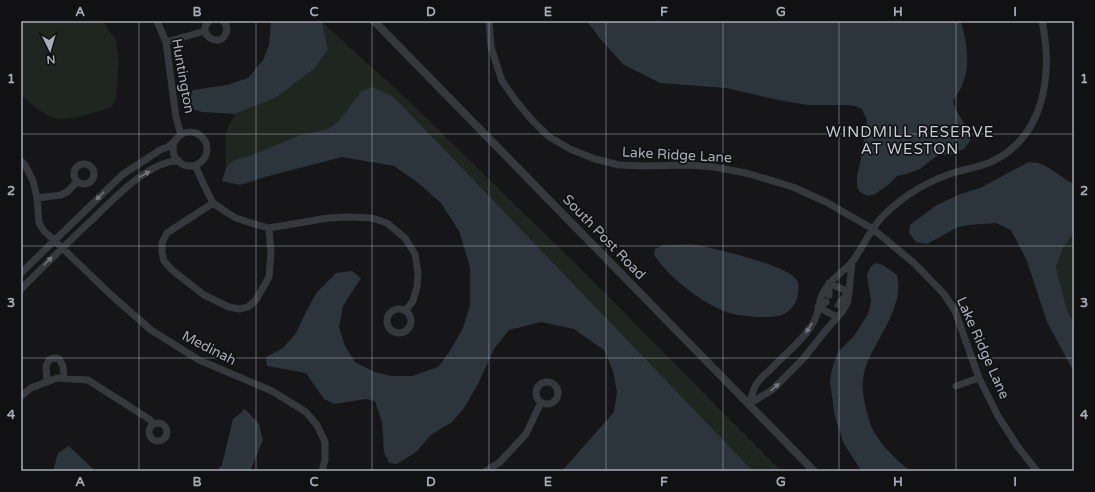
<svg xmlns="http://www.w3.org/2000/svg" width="1095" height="492" font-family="'Varela Round',sans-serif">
  <rect width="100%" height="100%" fill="#161618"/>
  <path fill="#1e261f" d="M21 21H103L116 40 119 62 116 99 112 107C98 112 68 121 54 118 41 114 31 103 21 95Z
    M323 23 409 101 581 269 781 471H753L394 97 348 109 338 122 328 129 300 135 252 155 234 160 226 168V132L235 114 275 98 328 49Z
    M1074 232V323L1067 310 1056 267 1063 248Z"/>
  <path fill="#2c353c" d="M271 21H322L328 49 315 68 275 98 235 114 203 112 195 110 190 105 188 98 193 90 227 85 248 78 263 60 269 45Z
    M587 21H961C966 41 971 63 963 83 961 89 956 96 953 102L957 112 971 134 970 141 964 149 950 155H939L934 158 920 169 906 174 897 176 888 185 875 194 868 196 860 192 857 187V176L861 158 867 120 862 109 855 106 846 105H808L778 100 726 88 660 83 624 65 601 40Z
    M372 87 394 97 753 471 659 470 654 471H562L614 412 617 392 613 371 604 350 574 329 541 322 509 330 494 349 478 384 464 408 452 422 431 435 416 452 397 464 389 463 384 452 382 422 375 401 366 399 334 404 324 399 306 373 267 366 266 357 283 348 296 333 307 310 317 292 336 273 352 271 361 278 343 306 339 327 345 346 355 362 375 372 391 376H412L438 367 450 351 463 328 470 305V267L459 231 441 203 417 182 394 166 342 157 265 177 240 185 222 181 226 168 234 160 252 155 300 135 328 129 338 122 361 92Z
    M1029 162C1032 163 1035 162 1038 163 1050 166 1062 179 1074 184V232L1063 248 1056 267 1067 310 1074 323V372L1047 322 1027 261 1011 230 996 223 968 225 956 228 927 244 916 242 909 233 910 225 935 206 960 194 980 188Z
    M663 245C674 245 686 244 697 245 714 248 788 266 796 279 799 283 799 288 798 293 798 301 792 309 786 313 779 317 770 317 762 317 752 317 733 315 724 311 699 301 669 277 654 255L655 249Z
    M876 263 883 265 897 275C905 306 877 337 866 366 862 377 862 387 864 399 865 406 867 413 869 420 874 438 895 460 911 471H863L859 467 844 444 835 417 830 382 832 369 838 352 854 336 868 314 871 302 867 275 871 266Z
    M245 409 259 424 263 440 250 471H217L222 465 233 419Z
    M69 446 93 469 95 471H53L58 453Z"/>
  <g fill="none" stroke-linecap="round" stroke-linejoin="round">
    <path stroke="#333438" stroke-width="7" stroke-dasharray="7 3.5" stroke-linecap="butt" d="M837 308 841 301"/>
    <path stroke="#37383d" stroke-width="7" d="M157 21 166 42 176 117 181 135
      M209 21C195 35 221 49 226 33 228 28 226 24 223 21
      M489 21 491 47 502 81 516 101 531 119 548 136 570 149 595 159 619 165 644 166 688 165 714 167 746 173 793 187 826 202 873 229 915 264 944 294 955 311 979 378 998 416 1018 447 1037 471
      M166 42 205 31
      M173 149a17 17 0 1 1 34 0a17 17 0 1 1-34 0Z
      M21 161 25 165 33 181 37 198 39 223 44 231 54 240 110 294 151 330 199 360 272 391 306 412 317 425 325 442V460L322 471
      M74 174a10 10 0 1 1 20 0a10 10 0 1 1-20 0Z
      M195 165 203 183 213 203 226 212 236 218 251 223 269 228 328 218 349 217 372 218 387 223 405 238 415 254 418 273 417 287 413 301 405 311
      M37 198 61 195 67 192 77 182
      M213 203 167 233 162 243V253L164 261 172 270 204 295 229 307 239 309 248 307 256 300 269 277 271 253 269 228
      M852 262 848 301 842 312 826 330 803 359 772 390 749 404C752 397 753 387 758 382 761 378 765 374 769 371 780 359 797 345 807 332 811 327 815 320 817 314 819 307 819 300 823 293 829 280 842 273 851 263 855 259 857 254 860 250 867 238 875 223 886 213 905 195 930 180 956 172 967 169 979 167 991 162 1045 137 1053 74 1042 21
      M21 273 122 175 160 150 168 147 176 140
      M21 289C45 265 69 241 94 218 108 204 122 190 137 179 149 170 165 160 179 161
      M829 295V283L849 292 841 301
      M826 302 818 307 837 317
      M387 321a12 12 0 1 1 24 0a12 12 0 1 1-24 0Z
      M47 382 46 366 49 360 54 358 59 359 63 366 64 378
      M536 393a11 11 0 1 1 22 0a11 11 0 1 1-22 0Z
      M956 386 979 378
      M21 396 31 388 57 378 88 380 149 419 154 424
      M149 432a9 9 0 1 1 18 0a9 9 0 1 1-18 0Z
      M486 471 500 462 526 434 541 402"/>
    <path stroke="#37383d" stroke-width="8" d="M374 21 814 471"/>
  </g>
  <defs><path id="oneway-solid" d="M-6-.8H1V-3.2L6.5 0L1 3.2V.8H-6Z"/></defs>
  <g fill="#757881">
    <use href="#oneway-solid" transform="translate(145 174) rotate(-30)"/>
    <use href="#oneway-solid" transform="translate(100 196) rotate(135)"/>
    <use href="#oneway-solid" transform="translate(48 261) rotate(-45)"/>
    <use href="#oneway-solid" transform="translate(809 328) rotate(123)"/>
    <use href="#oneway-solid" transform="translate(775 387) rotate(-42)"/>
  </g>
  <path fill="none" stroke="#a8adb8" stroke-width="1" stroke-opacity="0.55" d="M139 21V471M256 21V471M372 21V471M489 21V471M606 21V471M723 21V471M839 21V471M956 21V471M21 134H1074M21 246H1074M21 358H1074"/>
  <g text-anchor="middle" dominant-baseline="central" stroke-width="3.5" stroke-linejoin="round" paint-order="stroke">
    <g font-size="14" fill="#a8adb8" stroke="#111113">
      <text transform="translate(183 76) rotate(80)">Huntington</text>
      <text transform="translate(677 155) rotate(3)">Lake Ridge Lane</text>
      <text transform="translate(604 237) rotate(46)">South Post Road</text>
      <text transform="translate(209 348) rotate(27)">Medinah</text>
      <text transform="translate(983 348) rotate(66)">Lake Ridge Lane</text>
    </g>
    <g font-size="15" letter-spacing="1" fill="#c9ccd4" stroke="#111113">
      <text x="910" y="132">WINDMILL RESERVE<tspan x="910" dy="17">AT WESTON</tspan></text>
    </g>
  </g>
  <rect width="1095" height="492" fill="none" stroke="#111113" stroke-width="44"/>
  <g transform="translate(50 50) rotate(175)" stroke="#111113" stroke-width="3" paint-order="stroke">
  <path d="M0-3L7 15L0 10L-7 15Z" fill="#a8adb8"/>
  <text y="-6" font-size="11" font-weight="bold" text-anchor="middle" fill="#a8adb8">N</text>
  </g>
  <rect x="22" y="22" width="1051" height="448" fill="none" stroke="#a8adb8" stroke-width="1.5"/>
  <g font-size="13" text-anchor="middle" font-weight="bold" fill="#a8adb8">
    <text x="80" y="16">A</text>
    <text x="197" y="16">B</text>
    <text x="314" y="16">C</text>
    <text x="431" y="16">D</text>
    <text x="548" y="16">E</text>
    <text x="664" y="16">F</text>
    <text x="781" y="16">G</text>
    <text x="898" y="16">H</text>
    <text x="1015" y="16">I</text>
    <text x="11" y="83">1</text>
    <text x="1084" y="83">1</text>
    <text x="11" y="195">2</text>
    <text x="1084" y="195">2</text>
    <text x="11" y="307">3</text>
    <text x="1084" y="307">3</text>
    <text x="11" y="419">4</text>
    <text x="1084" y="419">4</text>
    <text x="80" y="486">A</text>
    <text x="197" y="486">B</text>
    <text x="314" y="486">C</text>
    <text x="431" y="486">D</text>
    <text x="548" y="486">E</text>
    <text x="664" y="486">F</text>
    <text x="781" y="486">G</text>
    <text x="898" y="486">H</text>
    <text x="1015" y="486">I</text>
  </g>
</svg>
